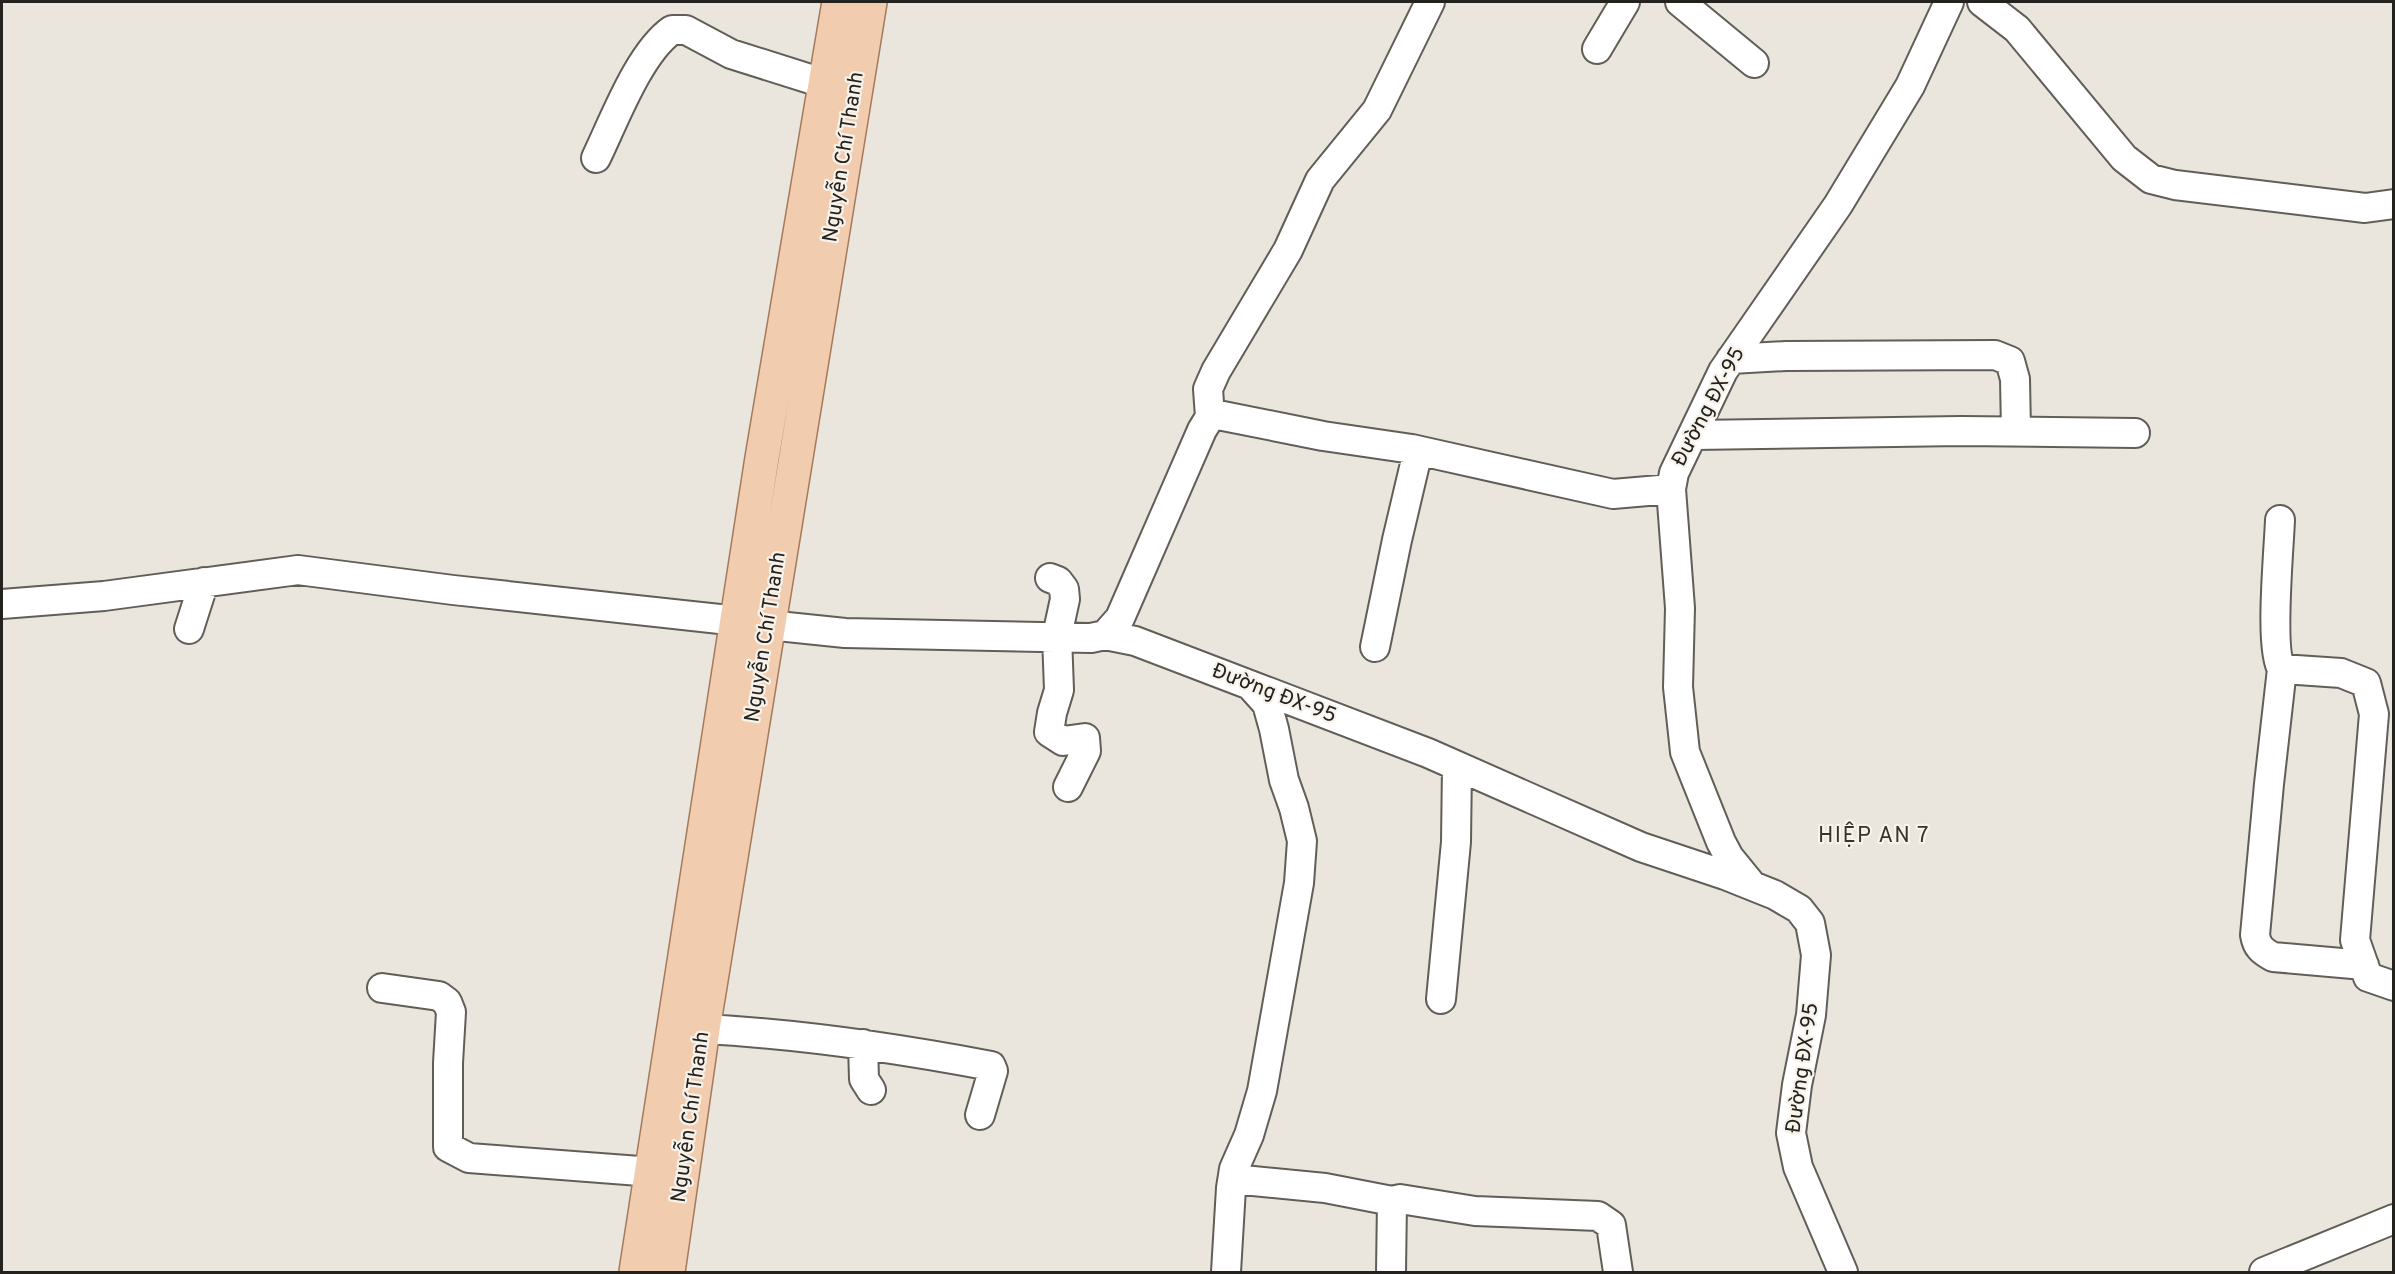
<svg xmlns="http://www.w3.org/2000/svg" width="2395" height="1274" font-family="Overpass,sans-serif">
  <rect width="100%" height="100%" fill="#eae5dd"/>
  <g fill="none" stroke-linecap="round" stroke-linejoin="round">
    <g stroke="#625e57" stroke-width="32">
      <path id="minor" d="M1680 2 1754 63
        M1982 2 2017 29 2124 158 2151 179 2175 185 2365 208 2394 204
        M1597 49 1625 2
        M596 158C614 121 639 53 672 30H686L731 54 826 84
        M1731 359 1786 356 1995 355 2010 361 2015 379 2016 431
        M1210 417 1208 389 1216 371 1288 250 1320 180 1377 110 1430 2
        M1694 435 1961 431 2135 433
        M2280 520C2279 548 2269 651 2282 669L2341 673 2366 683 2374 714 2355 940 2368 977 2394 986
        M1050 578 1058 581 1064 589 1065 599 1057 636 1059 690 1052 713 1049 732 1063 741 1085 738 1086 751 1068 787
        M2 604 104 596 298 570 453 590 738 621
        M768 625 845 633 1091 638 1105 635 1135 641 1428 753 1641 847 1725 875 1775 895 1799 909 1810 923 1816 955 1811 1015 1797 1085 1791 1133 1798 1167 1843 1272
        M189 629 204 582
        M1105 635 1120 618 1202 430 1210 417 1218 415 1323 436 1412 449 1613 494 1671 489
        M1375 647 1397 540 1418 451
        M2282 669 2269 784 2255 935C2257 947 2262 951 2273 957L2364 965
        M1751 884 1729 857 1721 842 1685 752 1678 687 1680 608 1671 489 1674 473 1723 371 1838 205 1910 86 1949 2
        M382 988 439 996 447 1002 451 1012 448 1063V1147L469 1158 653 1172
        M1441 999 1456 842 1457 766
        M703 1029C801 1034 896 1048 991 1066L993 1071 980 1115
        M863 1044 864 1079 871 1090
        M1233 1179 1325 1188 1392 1201
        M1226 1272 1231 1188 1234 1169 1249 1135 1262 1091 1299 883 1302 841 1294 808 1284 780 1274 729 1267 704 1250 685
        M1391 1272 1392 1201 1400 1199 1475 1211 1598 1216 1611 1225 1618 1272
        M2264 1272 2394 1219"/>
    </g>
    <g stroke="#a47a5a" stroke-width="36">
      <path id="major" d="M636 1272 762 458 839 2
        M668 1272 703 1029 870 2"/>
    </g>
    <use href="#minor" stroke="#fff" stroke-width="28"/>
    <use href="#major" stroke="#f2ccaf" stroke-width="33"/>
  </g>
  <g text-anchor="middle" dominant-baseline="central" stroke-width="4.5" stroke-linejoin="round" paint-order="stroke">
    <g font-size="21" fill="#24221f" stroke="#f7f2ea">
      <text transform="translate(844 157) rotate(-81)">Nguyễn Chí Thanh</text>
      <text transform="translate(1709 407) rotate(-62)">Đường ĐX-95</text>
      <text transform="translate(766 637) rotate(-81)">Nguyễn Chí Thanh</text>
      <text transform="translate(1274 694) rotate(21)">Đường ĐX-95</text>
      <text transform="translate(1803 1068) rotate(-82)">Đường ĐX-95</text>
      <text transform="translate(691 1117) rotate(-82)">Nguyễn Chí Thanh</text>
    </g>
    <g font-size="22" letter-spacing="1.5" fill="#36322c" stroke="#f7f2ea">
      <text x="1874" y="836">HIỆP AN 7</text>
    </g>
  </g>
  <rect width="2395" height="1274" fill="none" stroke="#24221f" stroke-width="6"/>
</svg>
